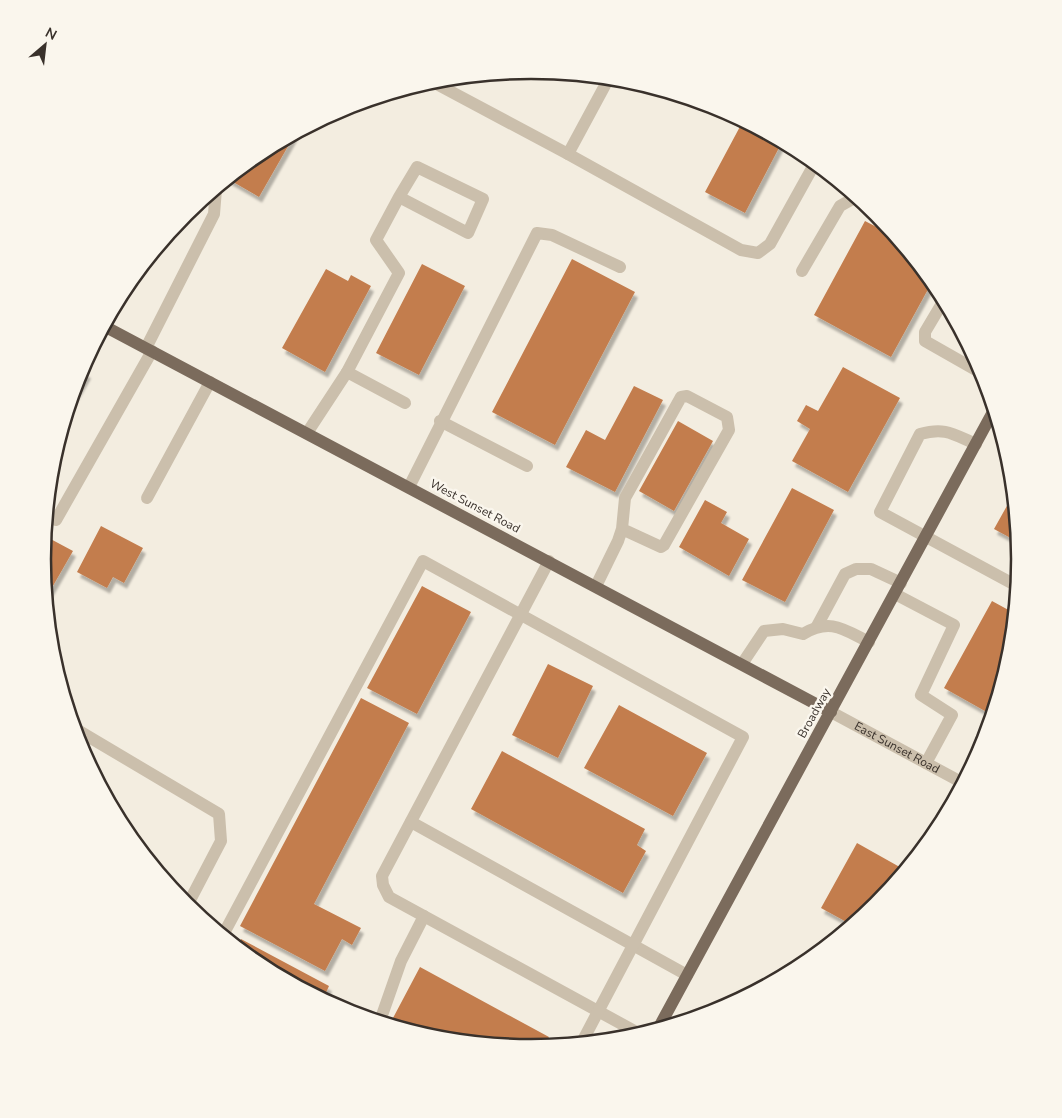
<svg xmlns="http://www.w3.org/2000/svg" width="1062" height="1118" font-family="'Nunito Sans',sans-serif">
  <defs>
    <filter id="shadow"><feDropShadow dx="3" dy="5.5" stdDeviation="1" flood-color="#0004"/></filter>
  </defs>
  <rect width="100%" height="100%" fill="#f3ede0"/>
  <path fill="#c37d4d" filter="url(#shadow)" d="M743 121 782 142 745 213 705 192Z
    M295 134 259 197 228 179 260 153Z
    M865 221 896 237 932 282 891 357 814 315Z
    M572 259 635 292 555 445 492 412Z
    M422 264 465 286 419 375 376 353Z
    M326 269 348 281 351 275 371 286 325 372 282 348Z
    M843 367 900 398 848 492 792 461 810 429 797 421 806 405 818 411Z
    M81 369 88 373 72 401 71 400Z
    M634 386 663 400 615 492 566 467 586 430 605 440Z
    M678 421 713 441 674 511 639 491Z
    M792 488 834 510 785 602 742 580Z
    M1013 495 1018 542 994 529Z
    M705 500 727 512 721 523 749 539 729 576 679 547Z
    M101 526 143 548 124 583 113 577 107 588 77 572Z
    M45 536 73 551 46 598 43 559Z
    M422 586 471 612 417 714 367 688Z
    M992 601 1014 613 1010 655 992 715 944 688Z
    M548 664 593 686 558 758 512 735Z
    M361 698 409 723 314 904 361 928 352 945 342 939 325 971 240 926Z
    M619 705 707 753 673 816 584 768Z
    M502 751 645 829 637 845 646 851 623 893 471 809Z
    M857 843 905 870 876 905 852 925 821 908Z
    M241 939 329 986 323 999 259 965 237 947Z
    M420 967 549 1037 544 1046 531 1047 435 1038 423 1034 393 1018Z"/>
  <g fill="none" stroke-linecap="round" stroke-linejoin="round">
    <g stroke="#cbbfac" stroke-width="12">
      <path d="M609 78 568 154 741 250 758 253 770 244 815 163"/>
      <path d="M431 81 568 154"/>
      <path d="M802 271 840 206 856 197"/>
      <path d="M944 300 925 332V341L983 374"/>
      <path d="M146 348 214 214 216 189"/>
      <path d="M347 372 399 273 376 240 399 197 468 233 483 199 417 167 399 197"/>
      <path d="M440 421 527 466"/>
      <path d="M307 433 347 372 405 403"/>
      <path d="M976 444C953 434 945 427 920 434L880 512 1017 586"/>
      <path d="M409 487 537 233 552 235 620 267"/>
      <path d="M147 498 210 382"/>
      <path d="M56 520 152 351"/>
      <path d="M549 561 382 876 383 885 389 897 640 1034"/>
      <path d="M596 586 618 541 622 529 625 498 681 397 687 396 727 417 729 430 664 545 661 547 622 529"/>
      <path d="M895 594 954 625 921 695 952 715 926 763"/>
      <path d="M817 626 845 574 856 569H871L901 583"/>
      <path d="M742 664 764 631 783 629 803 634C830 618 843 629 869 642"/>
      <path id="s1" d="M831 712 963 783"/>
      <path d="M74 728 219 814 221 841 187 906"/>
      <path d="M411 822 687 975"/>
      <path d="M223 935 423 561 743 737 582 1042"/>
      <path d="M380 1021 401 961 424 916"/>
    </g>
    <path stroke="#7b6b5c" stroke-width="12" d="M104 326 831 712
      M658 1029 994 410"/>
  </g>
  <g text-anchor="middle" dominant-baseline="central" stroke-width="5" stroke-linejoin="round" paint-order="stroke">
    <g font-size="12" fill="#39312b" stroke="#faf6ed">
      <text transform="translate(475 506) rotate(28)">West Sunset Road</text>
      <text transform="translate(814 713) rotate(-61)">Broadway</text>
      <text stroke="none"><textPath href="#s1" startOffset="75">East Sunset Road</textPath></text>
    </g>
  </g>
  <path d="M0 0H1062V1118H0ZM51 559a480 480 0 1 1 960 0a480 480 0 1 1-960 0Z" fill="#faf6ed" fill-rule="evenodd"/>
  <path fill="none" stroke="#39312b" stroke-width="2.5" d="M51 559a480 480 0 1 1 960 0a480 480 0 1 1-960 0Z"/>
  <g transform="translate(45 45) rotate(28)" stroke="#faf6ed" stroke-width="4" paint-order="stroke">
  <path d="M0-4L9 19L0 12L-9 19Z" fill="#39312b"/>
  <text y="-8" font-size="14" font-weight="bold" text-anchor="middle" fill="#39312b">N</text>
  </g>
</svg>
